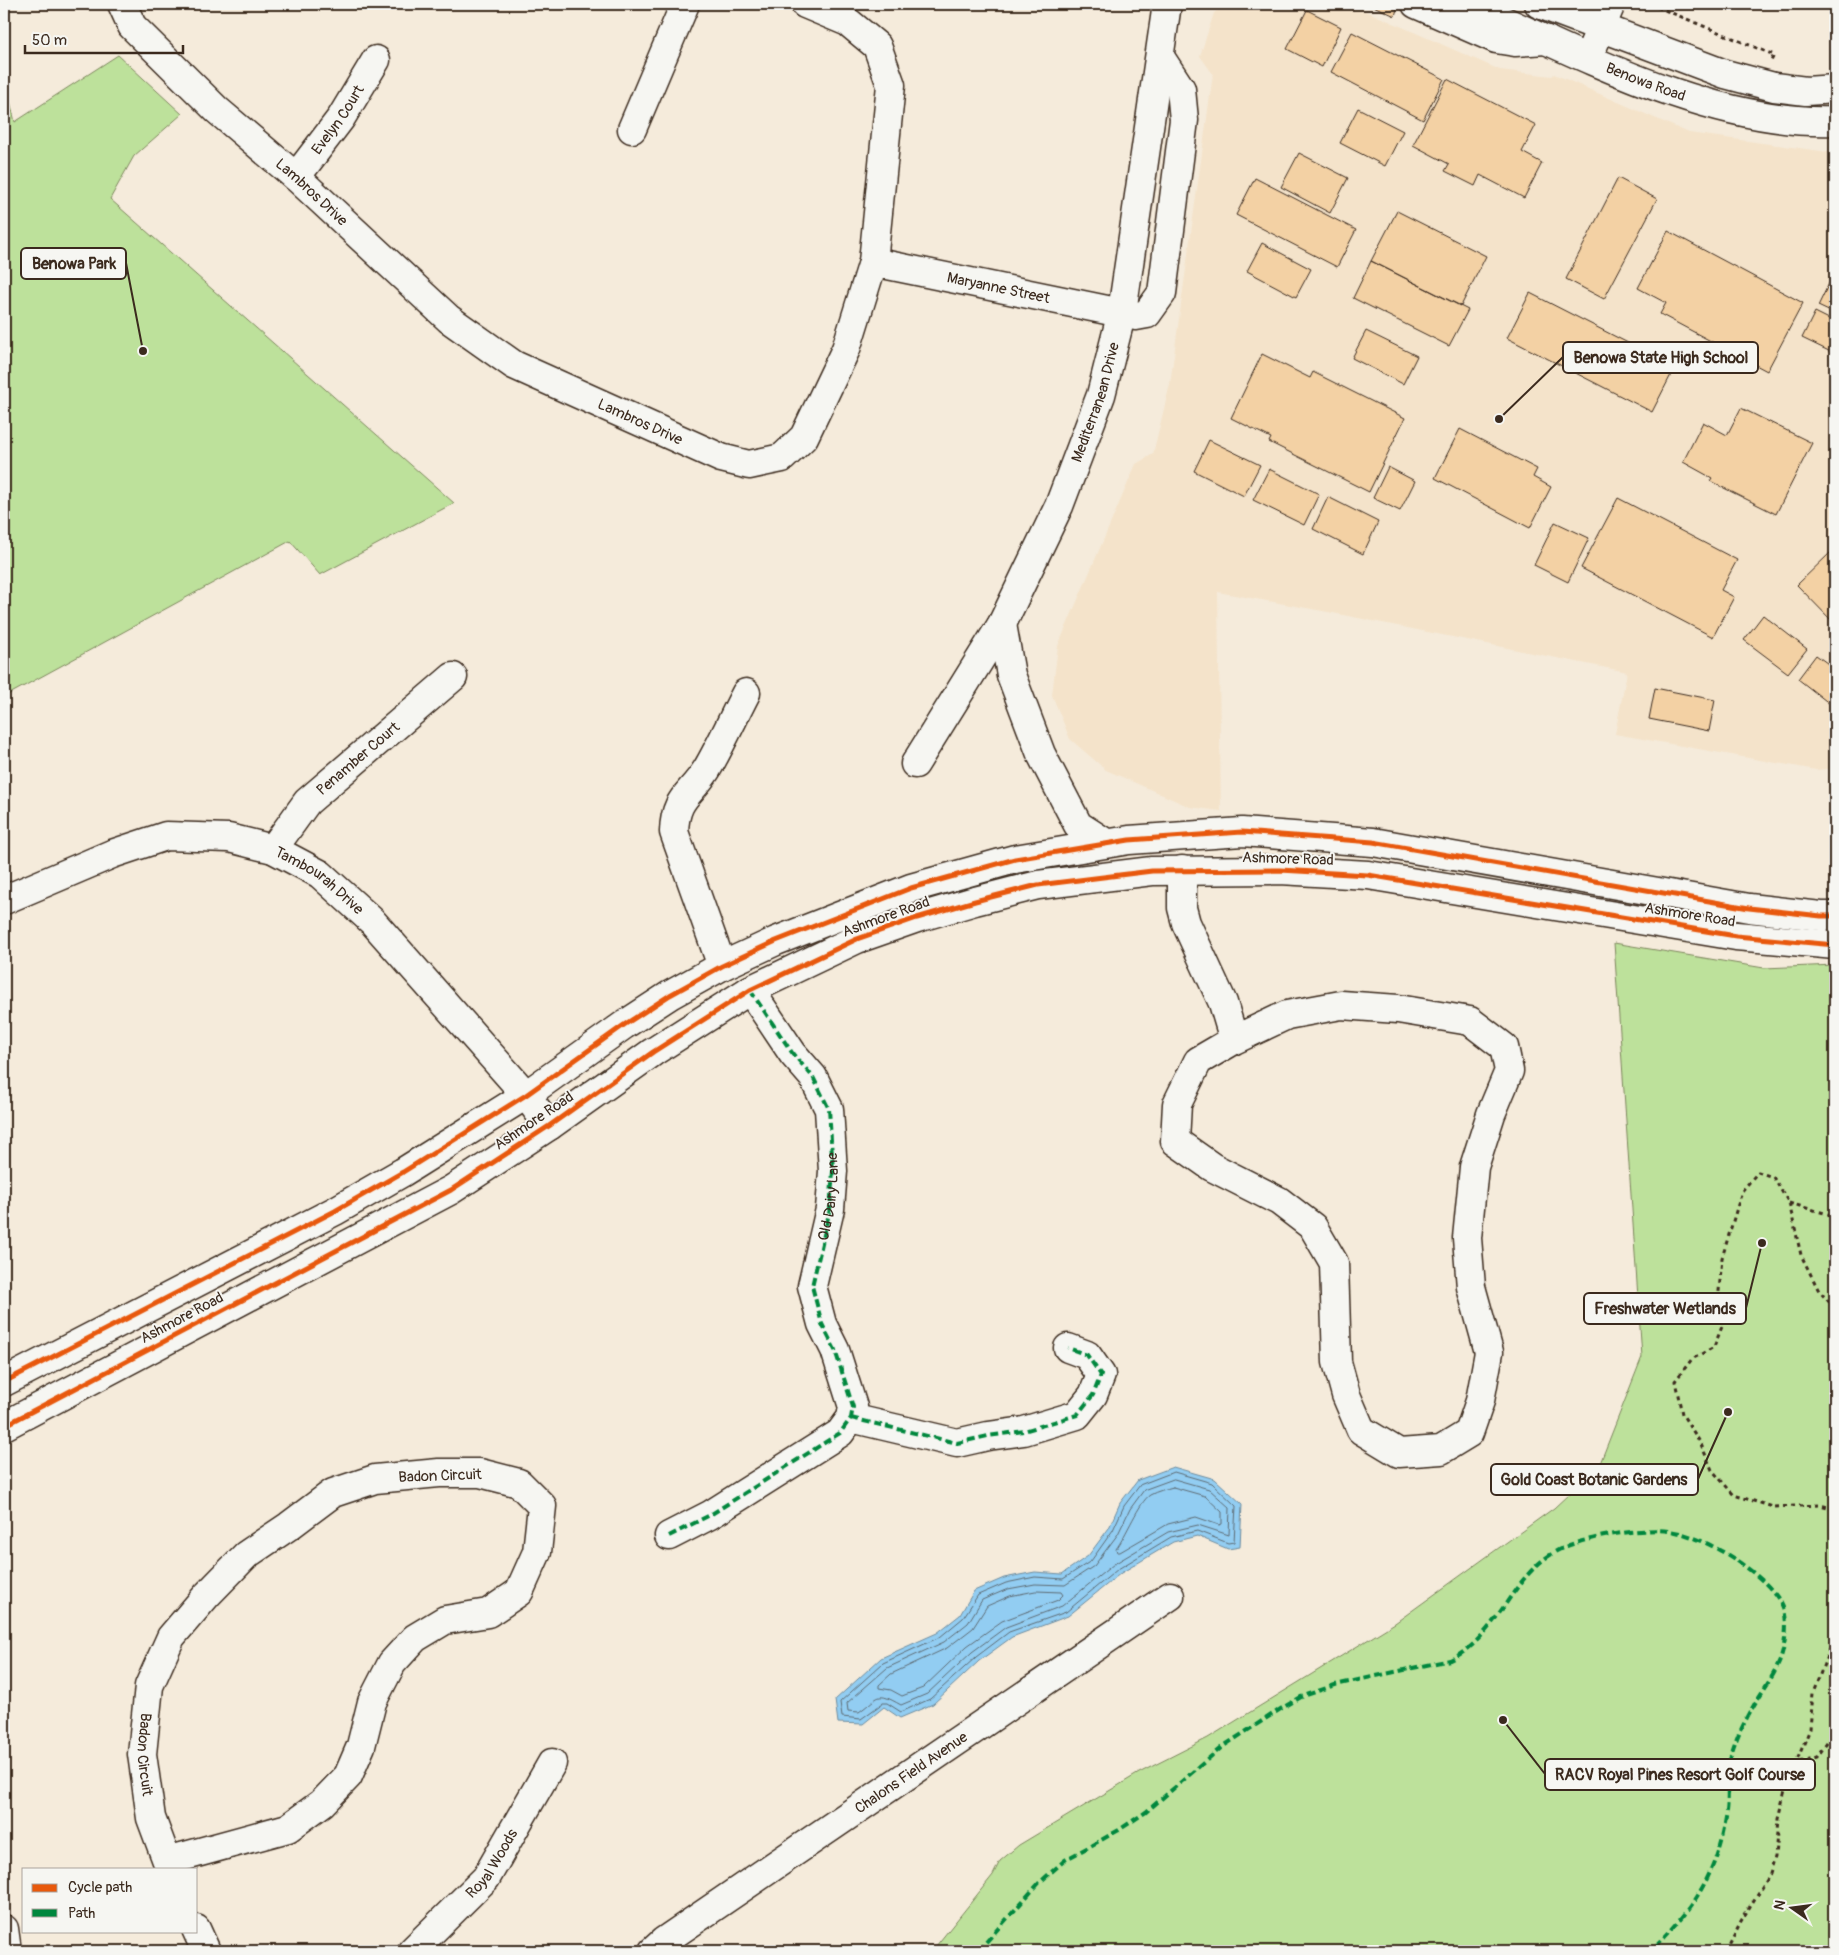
<svg xmlns="http://www.w3.org/2000/svg" width="1839" height="1955" font-family="Pangolin,sans-serif">
  <rect width="100%" height="100%" fill="#f5ebdb"/>
  <filter id="ink" filterUnits="userSpaceOnUse"><feTurbulence type="fractalNoise" baseFrequency=".02" numOctaves="2"/><feDisplacementMap in="SourceGraphic" scale="10" xChannelSelector="R" yChannelSelector="G"/><feConvolveMatrix kernelMatrix="1 2 1 2 8 2 1 2 1" color-interpolation-filters="sRGB"/></filter>
  <g filter="url(#ink)">
    <path fill="#f4e3ca" d="M1225 4H1350L1500 70 1552 76 1554 74 1689 133 1835 153V768L1816 770 1615 734 1627 672 1328 612 1218 592 1221 811 1190 807 1106 770 1070 739 1052 695 1058 646 1136 464 1153 454 1170 384 1213 74 1200 56 1214 13Z"/>
    <path fill="#bde19b" stroke="#7c865c" d="M118 55 182 114 134 156 110 199 454 503 320 575 290 541 4 697V76L15 122Z
      M1614 943 1764 968 1835 965V1951H932L993 1875 1000 1861 1019 1845 1139 1773 1208 1738 1395 1623 1554 1508 1599 1466 1642 1357Z"/>
    <path fill="#92cdf2" stroke="#6f8c9d" d="M1173 1467 1215 1479 1242 1504 1240 1547 1228 1549 1197 1536 1173 1542 1121 1573 1068 1616 1012 1637 979 1661 933 1704 900 1718 884 1707 863 1724 838 1723 835 1700 881 1658 937 1633 960 1615 974 1591 1004 1578 1035 1572 1062 1574 1088 1556 1109 1528 1120 1503 1138 1480Z"/>
    <g fill="none" stroke-linecap="round" stroke-linejoin="round">
      <path stroke="#5e6b73" stroke-width="1" d="M1174 1472 1212 1483 1236 1506 1234 1542 1228 1543 1197 1531 1171 1537 1118 1569 1066 1612 1009 1632 976 1657 930 1699 901 1712 887 1703H883L861 1719 842 1717 840 1702 883 1663 940 1637 963 1618 978 1595 1006 1583 1035 1577 1063 1579 1091 1561 1113 1530 1124 1506 1140 1485Z
        M1174 1479 1209 1489 1230 1508 1229 1535 1198 1525 1168 1532 1114 1564 1062 1606 1006 1627 972 1652 927 1694 901 1705C876 1691 881 1696 859 1712L848 1711 847 1703 887 1668 944 1642 968 1623 982 1600 1008 1589 1035 1584 1065 1585 1094 1566 1118 1534 1130 1509 1144 1490Z
        M1173 1487 1205 1496 1222 1512V1524L1219 1525 1196 1517 1168 1524 1120 1552H1117L1116 1549C1126 1536 1139 1502 1150 1495 1157 1491 1166 1489 1173 1487Z
        M1036 1591 1061 1592 1063 1595 1058 1600 1002 1621 967 1646 923 1688 902 1696 891 1690 879 1688V1685L891 1674 947 1648 973 1628 987 1606 1010 1596Z"/>
    </g>
    <path fill="#f3d1a4" stroke="#3b2a1e" d="M1369 4H1384L1397 9 1395 16Z
      M1307 10 1341 27 1322 67 1287 49Z
      M1352 32 1444 79 1423 120 1331 72Z
      M1447 79 1536 125 1522 152 1542 163 1524 198 1480 175 1475 186 1445 171 1449 164 1413 145Z
      M1358 108 1403 131 1385 166 1340 143Z
      M1299 153 1348 178 1330 213 1281 187Z
      M1255 178 1356 230 1337 267 1236 215Z
      M1618 178 1657 199 1604 299 1566 279Z
      M1397 211 1486 256 1461 306 1371 261Z
      M1668 231 1803 303 1767 371 1660 314 1666 303 1638 288Z
      M1262 243 1311 269 1296 297 1247 271Z
      M1371 261 1468 310 1449 346 1353 298Z
      M1835 271V314L1818 306Z
      M1530 293 1675 367 1652 412 1507 338Z
      M1815 312 1835 322V349L1833 353 1802 338Z
      M1366 331 1417 356 1403 384 1352 358Z
      M1262 354 1310 378 1313 372 1405 418 1369 492 1269 442 1271 438 1231 418Z
      M1741 408 1812 443 1776 514 1710 481 1712 478 1683 462 1703 422 1727 435Z
      M1460 429 1537 469 1533 477 1551 487 1530 528 1435 478Z
      M1209 440 1260 465 1244 496 1194 471Z
      M1388 467 1415 481 1400 511 1373 498Z
      M1269 469 1319 494 1304 525 1253 500Z
      M1328 497 1378 522 1363 554 1313 529Z
      M1618 498 1737 560 1721 590 1734 597 1713 637 1581 568Z
      M1555 522 1589 538 1568 582 1534 565Z
      M1832 551 1835 554V624L1797 585Z
      M1763 615 1807 649 1788 673 1744 640Z
      M1816 655 1835 669V708L1798 679Z
      M1655 688 1715 700 1709 731 1649 719Z"/>
    <g fill="none" stroke-linecap="round" stroke-linejoin="round">
      <g stroke="#3b2a1e" stroke-width="31">
        <g id="minor">
          <path id="s1" d="M122 4 132 26 217 110 296 177 449 319 514 365 721 458 749 465 782 458 804 437 846 349 873 262 891 85 877 46 848 22 805 4"/>
          <path d="M1416 4 1496 39 1515 42 1547 40"/>
          <path d="M1588 58 1611 4"/>
          <path d="M632 129 685 4"/>
          <path id="s2" d="M296 177 341 118 376 60"/>
          <path id="s3" d="M873 262 1136 316 1147 314 1162 293 1184 120 1181 89 1160 57"/>
          <path d="M1002 624 1011 675 1041 754 1078 825 1106 843"/>
          <path id="s4" d="M915 764 1002 624 1059 506 1101 395 1122 312 1167 4"/>
          <path id="s5" d="M273 849 307 802 453 677"/>
          <path d="M1182 870V908L1186 923 1223 1003 1234 1040 1198 1061 1177 1104 1175 1141 1212 1167 1279 1201 1313 1227 1334 1263 1337 1362 1346 1395 1361 1430 1399 1453 1441 1450 1469 1433 1480 1401 1489 1352 1471 1287 1467 1238 1474 1167 1491 1114 1509 1071 1504 1047 1470 1021 1398 1009 1341 1005 1287 1015 1234 1040"/>
          <path id="s6" d="M4 900 112 854 166 836 229 838 273 849 320 874 372 921 526 1095 549 1126"/>
          <path d="M722 966 674 832C675 797 690 796 707 769 721 745 733 718 746 693"/>
          <path d="M851 1418 957 1443 988 1436 1024 1431 1077 1415 1093 1395 1101 1375 1087 1355 1068 1348"/>
          <path d="M669 1536 710 1515 840 1433 851 1418 853 1407 835 1350 822 1324 812 1286 830 1209 833 1171 829 1109 813 1077 793 1054 750 990"/>
          <path id="s7" d="M167 1861 288 1828 322 1803 348 1776 361 1746 372 1702 392 1663 415 1638 445 1620 488 1613 519 1592 537 1552 542 1506 519 1483 480 1473H439L375 1479 333 1493 289 1526 246 1555 207 1595 171 1637 149 1686 142 1754 151 1818 170 1869"/>
          <path d="M4 1929 7 1951"/>
          <path d="M196 1929 206 1951"/>
          <path id="s8" d="M412 1951 486 1878 552 1763"/>
          <path id="s9" d="M653 1951 664 1941 1170 1596"/>
        </g>
      </g>
      <g stroke="#3b2a1e" stroke-width="31">
        <g id="major">
          <path id="s10" d="M1467 4C1577 53 1713 126 1835 121"/>
          <path d="M1539 4 1725 74 1774 87 1806 91 1835 89"/>
          <path d="M4 1382 335 1211 403 1172 526 1095 624 1025 670 995 722 966 776 941 911 888 1015 859 1129 840 1242 832 1373 842 1749 908 1821 916H1835"/>
          <path d="M4 1426 451 1190 549 1126 653 1052 750 990 857 939 917 918 975 901 1038 885 1152 871 1280 870 1368 875 1736 936 1835 945"/>
        </g>
      </g>
      <path stroke="#3b2a1e" stroke-width="3" stroke-dasharray="4 4" stroke-linecap="butt" d="M1650 4 1774 55 1771 61
        M1789 1203 1835 1216
        M1835 1308 1819 1291 1801 1255 1789 1203 1773 1177 1758 1172 1742 1191 1722 1258 1718 1302 1723 1324 1714 1347 1692 1359 1675 1381 1682 1414 1700 1442 1712 1470 1734 1495 1773 1507 1820 1505 1835 1509
        M1799 1762 1817 1757 1830 1739 1835 1719
        M1726 1951 1741 1921 1770 1874 1775 1857 1778 1818 1786 1787 1810 1729 1813 1693 1835 1635"/>
      <use href="#minor" stroke="#f6f6f2" stroke-width="28"/>
      <use href="#major" stroke="#f6f6f2" stroke-width="28"/>
      <g stroke="#00873e" stroke-width="4" stroke-dasharray="8 4" stroke-linecap="butt">
        <path d="M851 1418 957 1443 988 1436 1024 1431 1077 1415 1093 1395 1101 1375 1087 1355 1068 1348"/>
        <path id="s11" d="M669 1536 710 1515 840 1433 851 1418 853 1407 835 1350 822 1324 812 1286 830 1209 833 1171 829 1109 813 1077 793 1054 750 990"/>
        <path d="M978 1951 1039 1883 1065 1860 1119 1830 1146 1812 1222 1747 1279 1710 1301 1697 1335 1685 1450 1660C1507 1632 1510 1561 1579 1542 1604 1535 1643 1528 1669 1531 1702 1534 1773 1577 1784 1610 1787 1621 1786 1634 1784 1645 1781 1668 1765 1686 1754 1705 1744 1722 1735 1741 1730 1760 1726 1776 1729 1795 1727 1811 1718 1873 1694 1909 1651 1951"/>
      </g>
      <g stroke="#f6f6f2" stroke-width="8">
        <path id="cycleway" d="M4 1382 335 1211 403 1172 526 1095 624 1025 670 995 722 966 776 941 911 888 1015 859 1129 840 1242 832 1373 842 1749 908 1821 916H1835
          M4 1426 451 1190 549 1126 653 1052 750 990 857 939 917 918 975 901 1038 885 1152 871 1280 870 1368 875 1736 936 1835 945"/>
      </g>
      <use href="#cycleway" stroke="#e8590c" stroke-width="5"/>
    </g>
  </g>
  <g text-anchor="middle" dominant-baseline="central" stroke-width="4" stroke-linejoin="round" paint-order="stroke">
    <g font-size="15" fill="#3b2a1e" stroke="#f6f6f2">
      <text stroke="none"><textPath href="#s10" startOffset="195">Benowa Road</textPath></text>
      <text stroke="none"><textPath href="#s2" startOffset="71">Evelyn Court</textPath></text>
      <text stroke="none"><textPath href="#s1" startOffset="269">Lambros Drive</textPath></text>
      <text stroke="none"><textPath href="#s3" startOffset="128">Maryanne Street</textPath></text>
      <text stroke="none"><textPath href="#s4" startOffset="406">Mediterranean Drive</textPath></text>
      <text stroke="none"><textPath href="#s1" startOffset="674">Lambros Drive</textPath></text>
      <text stroke="none"><textPath href="#s5" startOffset="125">Penamber Court</textPath></text>
      <text transform="translate(1288 859) rotate(2)">Ashmore Road</text>
      <text stroke="none"><textPath href="#s6" startOffset="339">Tambourah Drive</textPath></text>
      <text transform="translate(1690 915) rotate(9)">Ashmore Road</text>
      <text transform="translate(886 917) rotate(-20)">Ashmore Road</text>
      <text transform="translate(534 1121) rotate(-34)">Ashmore Road</text>
      <text stroke="none"><textPath href="#s11" startOffset="449">Old Dairy Lane</textPath></text>
      <text transform="translate(182 1318) rotate(-28)">Ashmore Road</text>
      <text transform="translate(440 1476) rotate(-2)">Badon Circuit</text>
      <text stroke="none"><textPath href="#s7" startOffset="1130">Badon Circuit</textPath></text>
      <text stroke="none"><textPath href="#s9" startOffset="314">Chalons Field Avenue</textPath></text>
      <text stroke="none"><textPath href="#s8" startOffset="119">Royal Woods</textPath></text>
    </g>
  </g>
  <path fill="none" stroke="#3b2a1e" stroke-width="2" d="M143 351L126 263M1499 419L1563 357M1762 1243L1746 1308M1728 1412L1698 1479M1503 1720L1545 1774"/>
  <g fill="#3b2a1e" stroke="#f6f6f2" stroke-width="2">
    <circle cx="143" cy="351" r="5"/>
    <circle cx="1499" cy="419" r="5"/>
    <circle cx="1762" cy="1243" r="5"/>
    <circle cx="1728" cy="1412" r="5"/>
    <circle cx="1503" cy="1720" r="5"/>
  </g>
  <g fill="#f6f6f2" stroke="#3b2a1e" stroke-width="2">
    <rect x="21" y="248" width="105" height="31" rx="5"/>
    <rect x="1563" y="342" width="195" height="31" rx="5"/>
    <rect x="1584" y="1293" width="162" height="31" rx="5"/>
    <rect x="1491" y="1464" width="207" height="31" rx="5"/>
    <rect x="1545" y="1759" width="270" height="31" rx="5"/>
  </g>
  <g font-size="16" text-anchor="middle" font-weight="bold" fill="#3b2a1e">
    <text x="74" y="269">Benowa Park</text>
    <text x="1661" y="363">Benowa State High School</text>
    <text x="1665" y="1314">Freshwater Wetlands</text>
    <text x="1594" y="1485">Gold Coast Botanic Gardens</text>
    <text x="1680" y="1780">RACV Royal Pines Resort Golf Course</text>
  </g>
  <rect width="1839" height="1955" fill="none" stroke="#f6f6f2" stroke-width="20"/>
  <rect x="10" y="10" width="1819" height="1935" fill="none" stroke="#3b2a1e" stroke-width="2" filter="url(#ink)"/>
  <rect x="22" y="1868" width="175" height="65" fill="#f6f6f2" stroke="#aba49d"/>
  <rect x="32" y="1884" width="25" height="8" fill="#e8590c" stroke="#aba49d"/>
  <text x="68" y="1892" font-size="15" fill="#3b2a1e">Cycle path</text>
  <rect x="32" y="1909" width="25" height="8" fill="#00873e" stroke="#aba49d"/>
  <text x="68" y="1918" font-size="15" fill="#3b2a1e">Path</text>
  <g transform="translate(1792 1908) rotate(284)" stroke="#f6f6f2" stroke-width="4" paint-order="stroke">
  <path d="M0-4L9 19L0 12L-9 19Z" fill="#3b2a1e"/>
  <text y="-8" font-size="14" font-weight="bold" text-anchor="middle" fill="#3b2a1e">N</text>
  </g>
  <path d="M25 45v8h158v-8" fill="none" stroke="#3b2a1e" stroke-width="2.5"/>
  <text x="32" y="45" font-size="15" fill="#3b2a1e" stroke="#f6f6f2" stroke-width="4" paint-order="stroke">50 m</text>
</svg>
